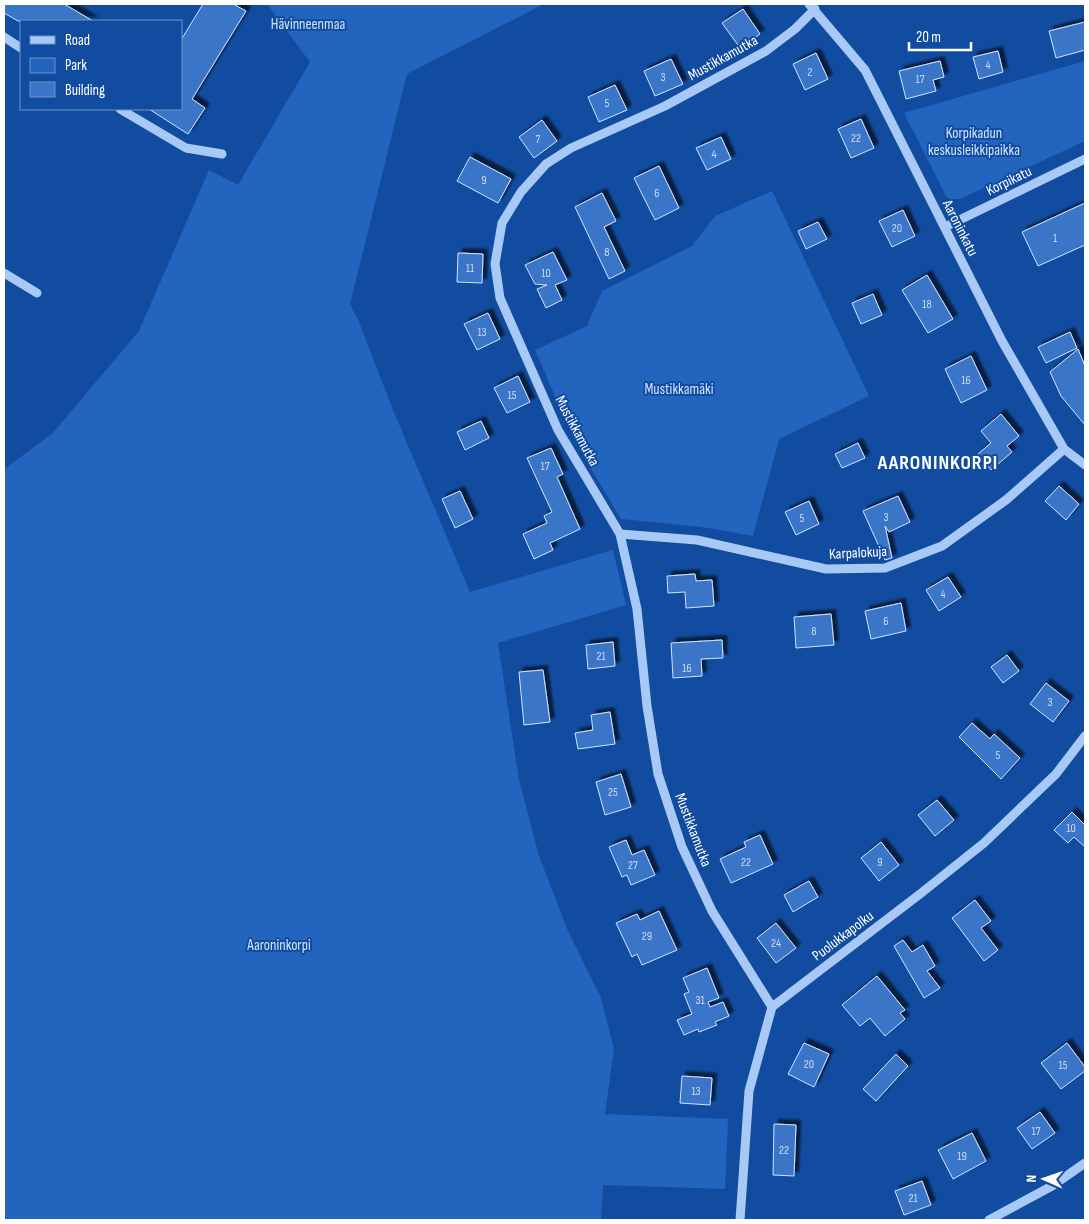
<svg xmlns="http://www.w3.org/2000/svg" width="1089" height="1224" font-family="'Sofia Sans Condensed',sans-serif">
  <defs>
    <filter id="shadow"><feDropShadow dx="4.5" dy="-4.5" stdDeviation="1" flood-color="#0009"/></filter>
  </defs>
  <rect width="100%" height="100%" fill="#114ca0"/>
  <path fill="#2365be" d="M267 4H544L407 74 350 304 359 322 393 410 470 592 613 550 626 605 498 643 519 780 539 856 568 931 601 998 614 1049 605 1114 728 1119 725 1189 603 1185 601 1220H4V469L52 434 139 331 209 170 238 185 310 62Z
    M1085 61V141L960 199H950L946 196 904 113Z
    M772 191 869 396 779 439 753 536 702 527 621 519 590 467 564 417 535 350 587 326 602 291 692 246 715 216Z"/>
  <path fill="#3a75c7" stroke="#d1e4fe" filter="url(#shadow)" d="M4 4H64L93 21H18L4 13Z
    M203 4H233L246 11 192 99 205 108 188 134 149 109H181V40Z
    M743 9 760 34 740 48 722 23Z
    M1085 22V50L1056 58 1049 31Z
    M998 51 1003 72 979 79 973 57Z
    M816 53 828 79 805 90 793 64Z
    M671 59 683 84 655 96 644 71Z
    M940 61 944 77 933 80 936 91 906 99 899 71Z
    M615 85 627 110 599 122 588 97Z
    M861 119 874 148 851 158 838 129Z
    M542 120 557 141 534 158 519 137Z
    M721 137 731 159 707 170 696 148Z
    M470 157 511 179 498 203 457 181Z
    M659 166 679 208 655 220 634 178Z
    M602 193 616 221 604 227 625 271 609 279 575 207Z
    M1085 203V245L1038 266 1022 232Z
    M903 210 915 236 892 247 879 221Z
    M818 222 827 239 806 249 798 231Z
    M553 252 567 280 555 285 562 300 546 308 537 289 547 285 535 284 525 265Z
    M458 253 483 254 482 283 457 282Z
    M927 275 953 319 928 333 902 290Z
    M873 294 882 315 861 324 852 303Z
    M488 313 500 339 477 350 464 324Z
    M1070 332 1077 348 1046 363 1038 347Z
    M1078 349 1085 366V425L1061 396 1050 372Z
    M971 356 987 390 961 403 945 369Z
    M518 376 530 402 507 413 494 388Z
    M1001 414 1019 436 1007 446 1012 452 991 470 978 454 991 443 981 431Z
    M481 421 489 438 465 450 457 432Z
    M858 443 865 458 842 468 835 454Z
    M551 448 563 474 557 477 580 529 550 543 553 550 534 559 523 534 547 523 544 516 552 512 527 458Z
    M1059 486 1079 504 1066 520 1045 501Z
    M460 491 473 519 455 528 442 499Z
    M898 496 910 522 889 532 885 526 892 558 885 560 863 511Z
    M809 501 819 524 796 535 785 512Z
    M695 574 696 581 712 580 714 606 686 608 685 592 668 593 667 576Z
    M948 577 961 597 939 611 926 590Z
    M901 603 906 631 871 639 865 611Z
    M831 614 834 645 796 648 794 617Z
    M722 640 723 658 701 659 702 676 673 678 671 643Z
    M613 642 615 666 588 669 586 645Z
    M1007 655 1019 671 1003 683 991 667Z
    M543 670 550 722 524 725 519 672Z
    M1046 683 1069 701 1053 722 1030 704Z
    M610 712 615 744 578 749 575 733 593 730 591 715Z
    M972 723 990 739 994 734 1020 758 1001 779 959 737Z
    M621 774 631 807 605 815 596 782Z
    M937 800 954 820 935 836 918 815Z
    M1072 812 1085 825V847L1074 837 1068 843 1054 830Z
    M760 835 773 864 731 883 720 859 746 847 744 842Z
    M626 840 632 855 644 850 655 875 631 885 627 875 622 877 609 847Z
    M881 842 899 865 879 881 861 858Z
    M809 881 818 897 793 912 784 895Z
    M975 900 991 921 981 928 998 950 984 961 952 918Z
    M659 911 677 950 642 965 637 954 632 957 616 923 637 914 640 920Z
    M776 923 796 948 776 963 757 938Z
    M903 940 912 952 923 945 935 966 927 971 940 988 924 998 894 946Z
    M707 968 719 998 708 1002 710 1007 723 1002 729 1016 715 1022 717 1025 699 1032 698 1029 684 1035 677 1020 692 1014 684 994 689 992 683 978Z
    M877 976 905 1010 900 1013 905 1019 885 1036 870 1018 860 1026 842 1005Z
    M804 1043 829 1054 814 1087 788 1074Z
    M1067 1043 1085 1067V1071L1061 1089 1041 1063Z
    M896 1054 908 1066 876 1101 863 1089Z
    M682 1076 712 1078 710 1105 680 1103Z
    M1040 1112 1055 1133 1032 1149 1017 1128Z
    M774 1124 796 1125 794 1176 773 1175Z
    M972 1133 986 1161 953 1179 938 1150Z
    M922 1181 931 1205 904 1215 895 1191Z"/>
  <g fill="none" stroke-linecap="round" stroke-linejoin="round">
    <path stroke="#a8c9f5" stroke-width="9" d="M809 4 865 70 1002 341 1064 449 1085 465
      M4 37 21 48
      M120 109 186 148 222 154
      M945 227 1085 159
      M4 273 37 293
      M620 534 697 540 826 569 885 568 942 546 1006 500 1064 449
      M772 1007 712 911 682 847 658 774 647 706 637 609 620 534 558 430 500 298 495 264 502 223 521 192 546 164 571 148 665 106 766 51 795 29 815 9
      M740 1220 749 1091 772 1007 920 894 984 843 1056 774 1085 736
      M989 1220 1052 1186 1085 1163"/>
  </g>
  <g text-anchor="middle" dominant-baseline="central" stroke-width="4" stroke-linejoin="round" paint-order="stroke">
    <g font-size="12" fill="#cedcf1">
      <text x="988" y="65">4</text>
      <text x="810" y="72">2</text>
      <text x="663" y="77">3</text>
      <text x="920" y="79">17</text>
      <text x="607" y="103">5</text>
      <text x="856" y="138">22</text>
      <text x="538" y="139">7</text>
      <text x="714" y="154">4</text>
      <text x="484" y="180">9</text>
      <text x="657" y="193">6</text>
      <text x="897" y="228">20</text>
      <text x="1055" y="238">1</text>
      <text x="607" y="252">8</text>
      <text x="470" y="268">11</text>
      <text x="546" y="273">10</text>
      <text x="927" y="304">18</text>
      <text x="482" y="332">13</text>
      <text x="966" y="380">16</text>
      <text x="512" y="395">15</text>
      <text x="545" y="466">17</text>
      <text x="886" y="517">3</text>
      <text x="802" y="518">5</text>
      <text x="943" y="594">4</text>
      <text x="886" y="621">6</text>
      <text x="814" y="631">8</text>
      <text x="601" y="656">21</text>
      <text x="687" y="668">16</text>
      <text x="1050" y="702">3</text>
      <text x="998" y="755">5</text>
      <text x="613" y="792">25</text>
      <text x="1071" y="828">10</text>
      <text x="746" y="862">22</text>
      <text x="880" y="862">9</text>
      <text x="633" y="865">27</text>
      <text x="647" y="936">29</text>
      <text x="776" y="943">24</text>
      <text x="700" y="1000">31</text>
      <text x="809" y="1064">20</text>
      <text x="1063" y="1065">15</text>
      <text x="696" y="1091">13</text>
      <text x="1036" y="1131">17</text>
      <text x="784" y="1150">22</text>
      <text x="962" y="1156">19</text>
      <text x="913" y="1198">21</text>
    </g>
    <g font-size="15" fill="#d1e4fe" stroke="#114ca0">
      <text x="308" y="24">Hävinneenmaa</text>
      <text x="974" y="133">Korpikadun<tspan x="974" dy="17">keskusleikkipaikka</tspan></text>
      <text x="679" y="389">Mustikkamäki</text>
      <text x="279" y="945">Aaroninkorpi</text>
    </g>
    <g font-size="15" fill="#fff" stroke="#114ca0">
      <text transform="translate(723 58) rotate(-29)">Mustikkamutka</text>
      <text transform="translate(1009 181) rotate(-26)">Korpikatu</text>
      <text transform="translate(960 228) rotate(63)">Aaroninkatu</text>
      <text transform="translate(577 431) rotate(62)">Mustikkamutka</text>
      <text transform="translate(858 553) rotate(-3)">Karpalokuja</text>
      <text transform="translate(693 830) rotate(69)">Mustikkamutka</text>
      <text transform="translate(843 936) rotate(-37)">Puolukkapolku</text>
    </g>
    <g font-size="20" font-weight="bold" letter-spacing="1" fill="#fff" stroke="#114ca0">
      <text x="938" y="463">AARONINKORPI</text>
    </g>
  </g>
  <rect width="1089" height="1224" fill="none" stroke="#ffffff" stroke-width="10"/>
  <rect x="20" y="20" width="162" height="90" fill="#114ca0" stroke="#7094c6"/>
  <rect x="30" y="36" width="25" height="8" fill="#a8c9f5" stroke="#7094c6"/>
  <text x="65" y="45" font-size="15" fill="#ffffff">Road</text>
  <rect x="30" y="58" width="25" height="15" fill="#2365be" stroke="#7094c6"/>
  <text x="65" y="70" font-size="15" fill="#ffffff">Park</text>
  <rect x="30" y="82" width="25" height="15" fill="#3a75c7" stroke="#7094c6"/>
  <text x="65" y="95" font-size="15" fill="#ffffff">Building</text>
  <g transform="translate(1044 1179) rotate(272)" stroke="#114ca0" stroke-width="4" paint-order="stroke">
  <path d="M0-4L9 19L0 12L-9 19Z" fill="#ffffff"/>
  <text y="-8" font-size="14" font-weight="bold" text-anchor="middle" fill="#ffffff">N</text>
  </g>
  <path d="M909 42v8h62v-8" fill="none" stroke="#ffffff" stroke-width="2.5"/>
  <text x="916" y="42" font-size="15" fill="#ffffff" stroke="#114ca0" stroke-width="4" paint-order="stroke">20 m</text>
</svg>
